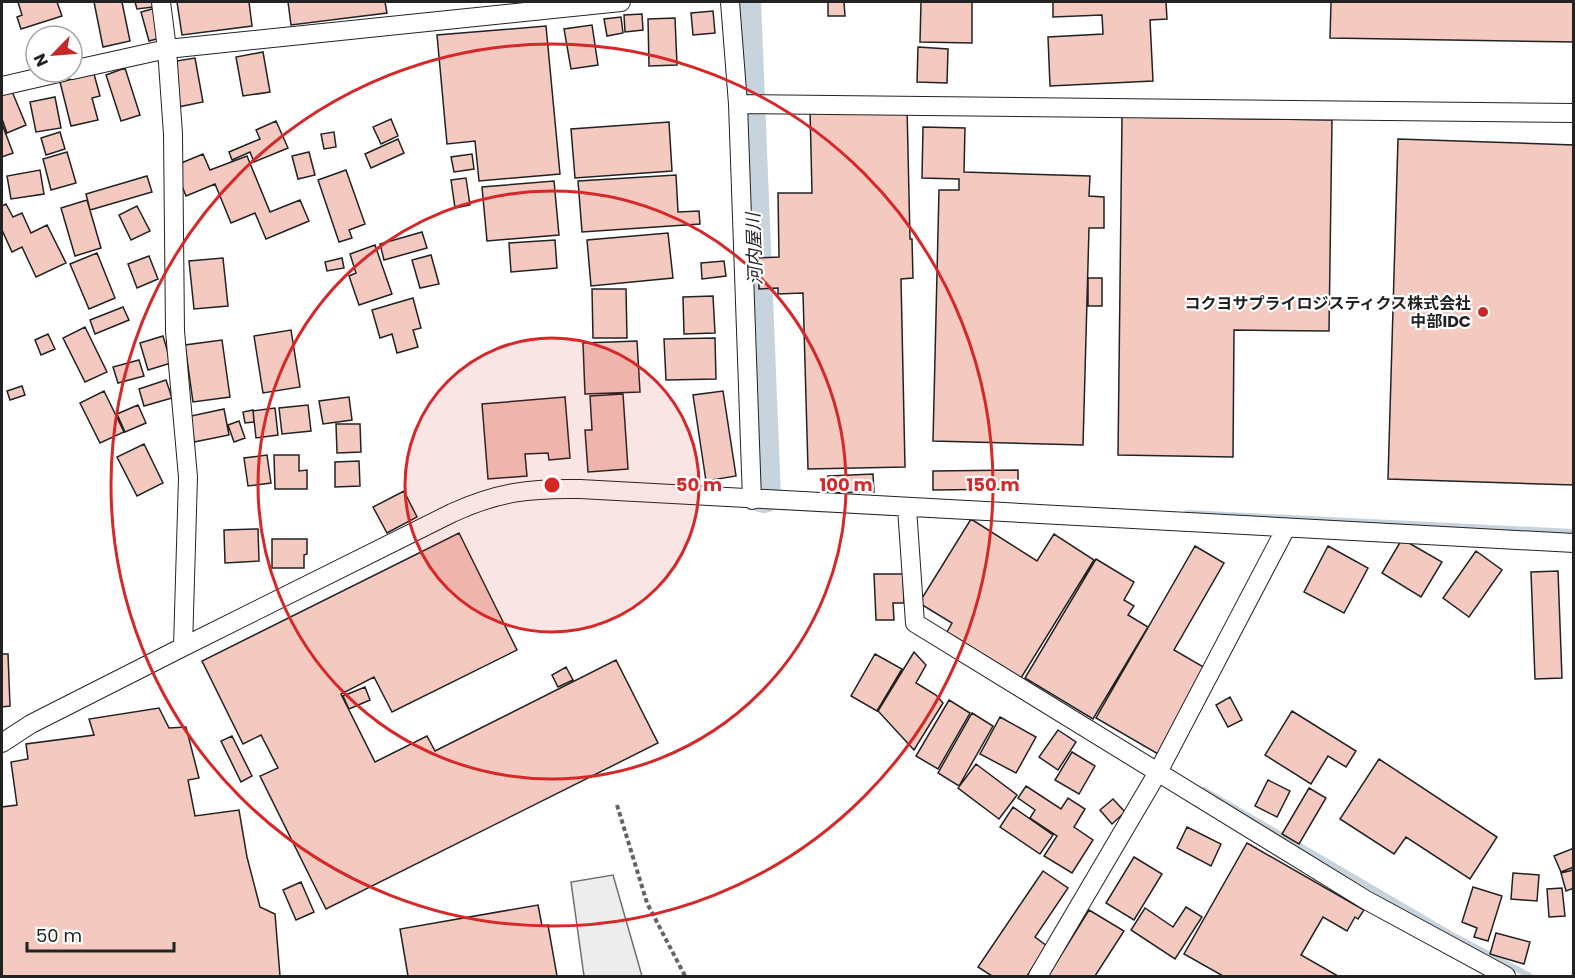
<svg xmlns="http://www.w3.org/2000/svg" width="1575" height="978" font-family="Poppins,'Noto Sans JP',sans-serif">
  <rect width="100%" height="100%" fill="#fff"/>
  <path fill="#ededed" stroke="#6f6f6f" stroke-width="1.5" d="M613 875 642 976H584L571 882Z"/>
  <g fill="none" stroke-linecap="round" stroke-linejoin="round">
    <path stroke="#c7d3dd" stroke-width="6" d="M1187 513 1574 532
      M1204 790 1454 936 1530 976"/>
    <path stroke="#c7d3dd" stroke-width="34" d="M744 2 764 496"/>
  </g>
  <path fill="#f3c9c0" stroke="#222" stroke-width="1.5" d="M18 2H57L62 16 21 29 17 17 22 15Z
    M94 2H122L130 41 103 47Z
    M135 2H160L161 6 137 9Z
    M177 2H249L252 26 182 35Z
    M288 2H385L387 13 291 25Z
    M817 2H844L845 16H828V2Z
    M921 2H972V43L920 42Z
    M1053 2H1166L1167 19 1150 20 1153 81 1050 86 1048 37 1103 34 1102 15 1053 17Z
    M1331 2H1574V42L1330 38Z
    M156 8 164 37 149 41 141 12Z
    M713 11 715 33 693 35 691 13Z
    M642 14 643 30 625 32 624 15Z
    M621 17 623 33 607 36 604 19Z
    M675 18 677 65 649 66 648 19Z
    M592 25 598 65 571 69 564 29Z
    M546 26 560 174 479 181 475 141 447 144 437 35Z
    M918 47 948 49 947 83 917 82Z
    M263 52 270 92 243 96 236 57Z
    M195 58 203 102 178 107 170 62Z
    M125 68 140 115 121 121 106 75Z
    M94 74 100 96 92 98 98 120 71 126 60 82Z
    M11 89 26 125 7 133 2 119V93Z
    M55 97 61 128 36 132 30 102Z
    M907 107 910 239H912L913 278 901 279 905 467 808 469 803 293 778 294V288L759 289V258L779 257 778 193H812L810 109Z
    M1122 117 1332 120 1329 331 1234 330 1233 457 1118 455Z
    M391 119 398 136 381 144 373 127Z
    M276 121 288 148 254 162 250 152 232 160 229 152 260 139 256 130Z
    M669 122 672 171 575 178 571 129Z
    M2 124 13 153 2 157Z
    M923 127 965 128 964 172 1090 176 1089 196 1104 197V228H1089L1083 445 933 441 939 190H959V179L922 178Z
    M60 132 65 149 46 155 41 138Z
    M334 132 336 147 324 149 321 134Z
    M398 139 404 153 371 168 365 154Z
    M1398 139 1574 145V485L1388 479Z
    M67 152 76 183 51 190 43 159Z
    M309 152 315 175 298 179 292 156Z
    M203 154 210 170 247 156 270 212 300 200 309 221 266 239 255 213 231 223 215 184 186 196 174 166Z
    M472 154 474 169 454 172 451 157Z
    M40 170 44 194 11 199 7 176Z
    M346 170 365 224 349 230 352 238 339 242 318 180Z
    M676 175 678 212 699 211 700 224 582 232 578 181Z
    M147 176 152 192 90 210 86 194Z
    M466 178 470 205 455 208 451 180Z
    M554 181 559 235 487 241 482 187Z
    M87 200 101 248 75 256 61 208Z
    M6 204 13 217 22 213 31 233 47 225 66 263 36 277 22 247 12 252 2 230V206Z
    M137 206 150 231 131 240 119 215Z
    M422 232 427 248 384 260 380 244Z
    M668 233 673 278 591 286 587 240Z
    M555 240 557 268 511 272 509 243Z
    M375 245 392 294 359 305 349 276 356 273 350 254Z
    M97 253 115 298 89 309 70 264Z
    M431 255 439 284 420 288 412 260Z
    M149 256 158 279 137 288 128 264Z
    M223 258 228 306 194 309 189 261Z
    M342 258 344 268 327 271 325 262Z
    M724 261 726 276 702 279 701 263Z
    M1088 278H1102V306H1088Z
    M592 289H626L627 338H593Z
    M713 296 715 333 684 334 683 297Z
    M413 298 421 328 413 330 418 347 397 353 392 334 380 338 372 310Z
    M123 307 129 320 95 334 90 320Z
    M85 327 107 372 85 382 63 338Z
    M291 330 300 387 263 393 254 336Z
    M48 334 55 349 41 355 35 340Z
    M163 336 171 363 148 370 140 343Z
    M715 338 716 379 666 380 664 339Z
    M222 340 230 397 193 402 185 345Z
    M637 341 640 392 585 394 583 343Z
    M139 360 144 376 118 383 113 367Z
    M166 380 172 398 144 406 139 389Z
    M22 386 25 395 10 400 7 391Z
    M104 391 124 432 100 443 80 403Z
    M723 391 736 476 706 481 693 395Z
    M623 394 628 469 588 472 585 430H592L590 396Z
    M349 397 352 420 323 424 319 401Z
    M565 397 570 458 549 460 548 453 525 454 527 476 488 479 482 404Z
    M138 405 146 423 125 432 117 414Z
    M308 405 311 431 282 434 279 408Z
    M275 408 278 435 256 438 253 411Z
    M224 409 229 435 194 442 191 416Z
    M253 410 254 422 245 423 243 412Z
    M239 421 245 438 234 442 228 425Z
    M336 424H360L361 452 337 453Z
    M144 444 163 483 137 496 117 457Z
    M267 455 271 483 248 486 244 458Z
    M274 455H299V471L307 470V489H275Z
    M359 461 360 486 335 487V462Z
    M1018 470V489L933 490V471Z
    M873 474 874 492 828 493V476Z
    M404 491 417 517 387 533 373 507Z
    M971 519 1037 561 1054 534 1094 560 1021 678 947 632 952 623 919 603Z
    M258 529 259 561 225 563 224 530Z
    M459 533 517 650 392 712 374 677 341 694 375 762 427 736 435 751 616 660 658 743 326 909 260 776 278 768 261 735 243 744 202 661Z
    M272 539H307V554L304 555V568H272Z
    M1402 539 1442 562 1421 597 1382 573Z
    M1195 546 1224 563 1174 650 1207 669 1158 754 1096 718Z
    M1328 546 1368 568 1344 613 1304 592Z
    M1476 551 1502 570 1469 617 1443 598Z
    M1096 559 1134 582 1124 600 1134 606 1128 615 1148 627 1093 719 1025 678Z
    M1558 571 1562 678 1535 679 1531 572Z
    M874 574H903L904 603H893L894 620H876Z
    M914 652 926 665 916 683 936 695 943 703 914 750 878 711Z
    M2 654H8L10 706 2 707Z
    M875 654 902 669 877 711 851 696Z
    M566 667 573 680 558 687 552 675Z
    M365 687 370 700 349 709 343 696Z
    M1230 697 1242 720 1228 727 1216 705Z
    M949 700 970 713 938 769 916 756Z
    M159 708 169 728 186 727 199 778 188 780 195 816 239 810 247 857 260 907 275 914 280 976H2V807L17 805 11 762 28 759 26 744 94 735 89 719Z
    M1292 711 1356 751 1346 767 1328 756 1311 784 1265 755Z
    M972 713 993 726 959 786 938 773Z
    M1000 717 1036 737 1016 773 980 754Z
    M1058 730 1076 742 1058 770 1039 757Z
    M232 736 252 776 241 782 221 741Z
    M1072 752 1095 766 1079 794 1055 780Z
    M1379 759 1497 837 1470 879 1406 837 1394 854 1340 819Z
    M976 764 1017 795 999 819 958 788Z
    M1268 780 1290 791 1277 817 1255 806Z
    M1026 786 1061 809 1068 798 1085 809 1074 827 1093 840 1072 873 1044 856 1057 836 1030 818 1035 810 1018 798Z
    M1309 788 1326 798 1299 844 1282 834Z
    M1113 799 1125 812 1112 824 1100 810Z
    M1013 807 1053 835 1040 854 1000 827Z
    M1187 827 1221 844 1211 866 1177 848Z
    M1247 843 1364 910 1358 919 1355 917 1347 931 1323 917 1301 955 1338 976H1223L1184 954Z
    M1574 848V867L1561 872 1554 856Z
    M1134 857 1162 874 1134 920 1106 903Z
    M1573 870 1574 888 1566 891 1561 873Z
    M1043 871 1068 888 1035 937 1047 946 1027 976H992L978 967Z
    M1513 873 1539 875 1537 901 1511 899Z
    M301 882 314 912 296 920 283 890Z
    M1473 887 1502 896 1488 941 1474 937 1477 928 1462 922Z
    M1562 888 1565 916 1549 917 1547 889Z
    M538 905 542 926 548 925 557 976H408L400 929Z
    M1186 907 1202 917 1175 959 1131 930 1145 908 1173 927Z
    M1089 910 1124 931 1095 976H1048Z
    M1496 933 1530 942 1524 964 1490 954Z"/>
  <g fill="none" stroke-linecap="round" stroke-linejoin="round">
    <g stroke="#222" stroke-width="20">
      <path id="street" d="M161 2 167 49 173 134 175 331 188 477 183 647
        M730 2 738 104 752 500
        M72 70 167 49 621 2
        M2 86 63 72
        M738 104 1574 113
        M907 508 915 623 1366 900 1506 976
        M2 743 31 724 183 647 452 513C497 492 531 488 580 489L1574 543
        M1038 976 1158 772 1286 528"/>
    </g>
    <path stroke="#646464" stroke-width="4" stroke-dasharray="4.5 3" stroke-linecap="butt" d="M617 805 647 903 685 976"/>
    <use href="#street" stroke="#fff" stroke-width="18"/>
  </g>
  <circle cx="552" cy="485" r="147" fill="#d62828" fill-opacity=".12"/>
  <g fill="none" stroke="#d62828" stroke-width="3">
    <circle cx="552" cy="485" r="147"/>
    <circle cx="552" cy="485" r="294"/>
    <circle cx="552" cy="485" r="441"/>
  </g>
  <circle fill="#c62828" stroke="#fff" stroke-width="2" cx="1483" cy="312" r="6"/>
  <g text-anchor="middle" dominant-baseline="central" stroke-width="4.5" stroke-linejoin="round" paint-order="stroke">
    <g font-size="16" font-weight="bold" fill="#222" stroke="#fff" text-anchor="end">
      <text x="1471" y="303">コクヨサプライロジスティクス株式会社<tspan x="1471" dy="18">中部IDC</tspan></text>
    </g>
    <g font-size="18" font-style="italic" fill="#222" stroke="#fff">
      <text transform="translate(754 249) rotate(-92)">河内屋川</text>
    </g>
  </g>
  <circle cx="552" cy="485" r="9" fill="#d62828" stroke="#fff" stroke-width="3"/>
  <g font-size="18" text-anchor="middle" font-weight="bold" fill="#d62828" stroke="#fff" stroke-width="4.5" stroke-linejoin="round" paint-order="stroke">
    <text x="699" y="491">50 m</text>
    <text x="846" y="491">100 m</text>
    <text x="993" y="491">150 m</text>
  </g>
  <rect width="1575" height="978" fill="none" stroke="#222222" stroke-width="6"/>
  <g transform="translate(54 54) rotate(245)"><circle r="28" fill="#ffffff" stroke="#a7a7a7" stroke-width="1.5"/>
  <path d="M0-4.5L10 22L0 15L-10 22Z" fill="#c62828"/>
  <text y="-9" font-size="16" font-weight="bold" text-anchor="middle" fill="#222222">N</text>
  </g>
  <path d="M27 942v9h147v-9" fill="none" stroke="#222222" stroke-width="3"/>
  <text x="36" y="942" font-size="18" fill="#222222" stroke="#ffffff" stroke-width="4.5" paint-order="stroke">50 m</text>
</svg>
